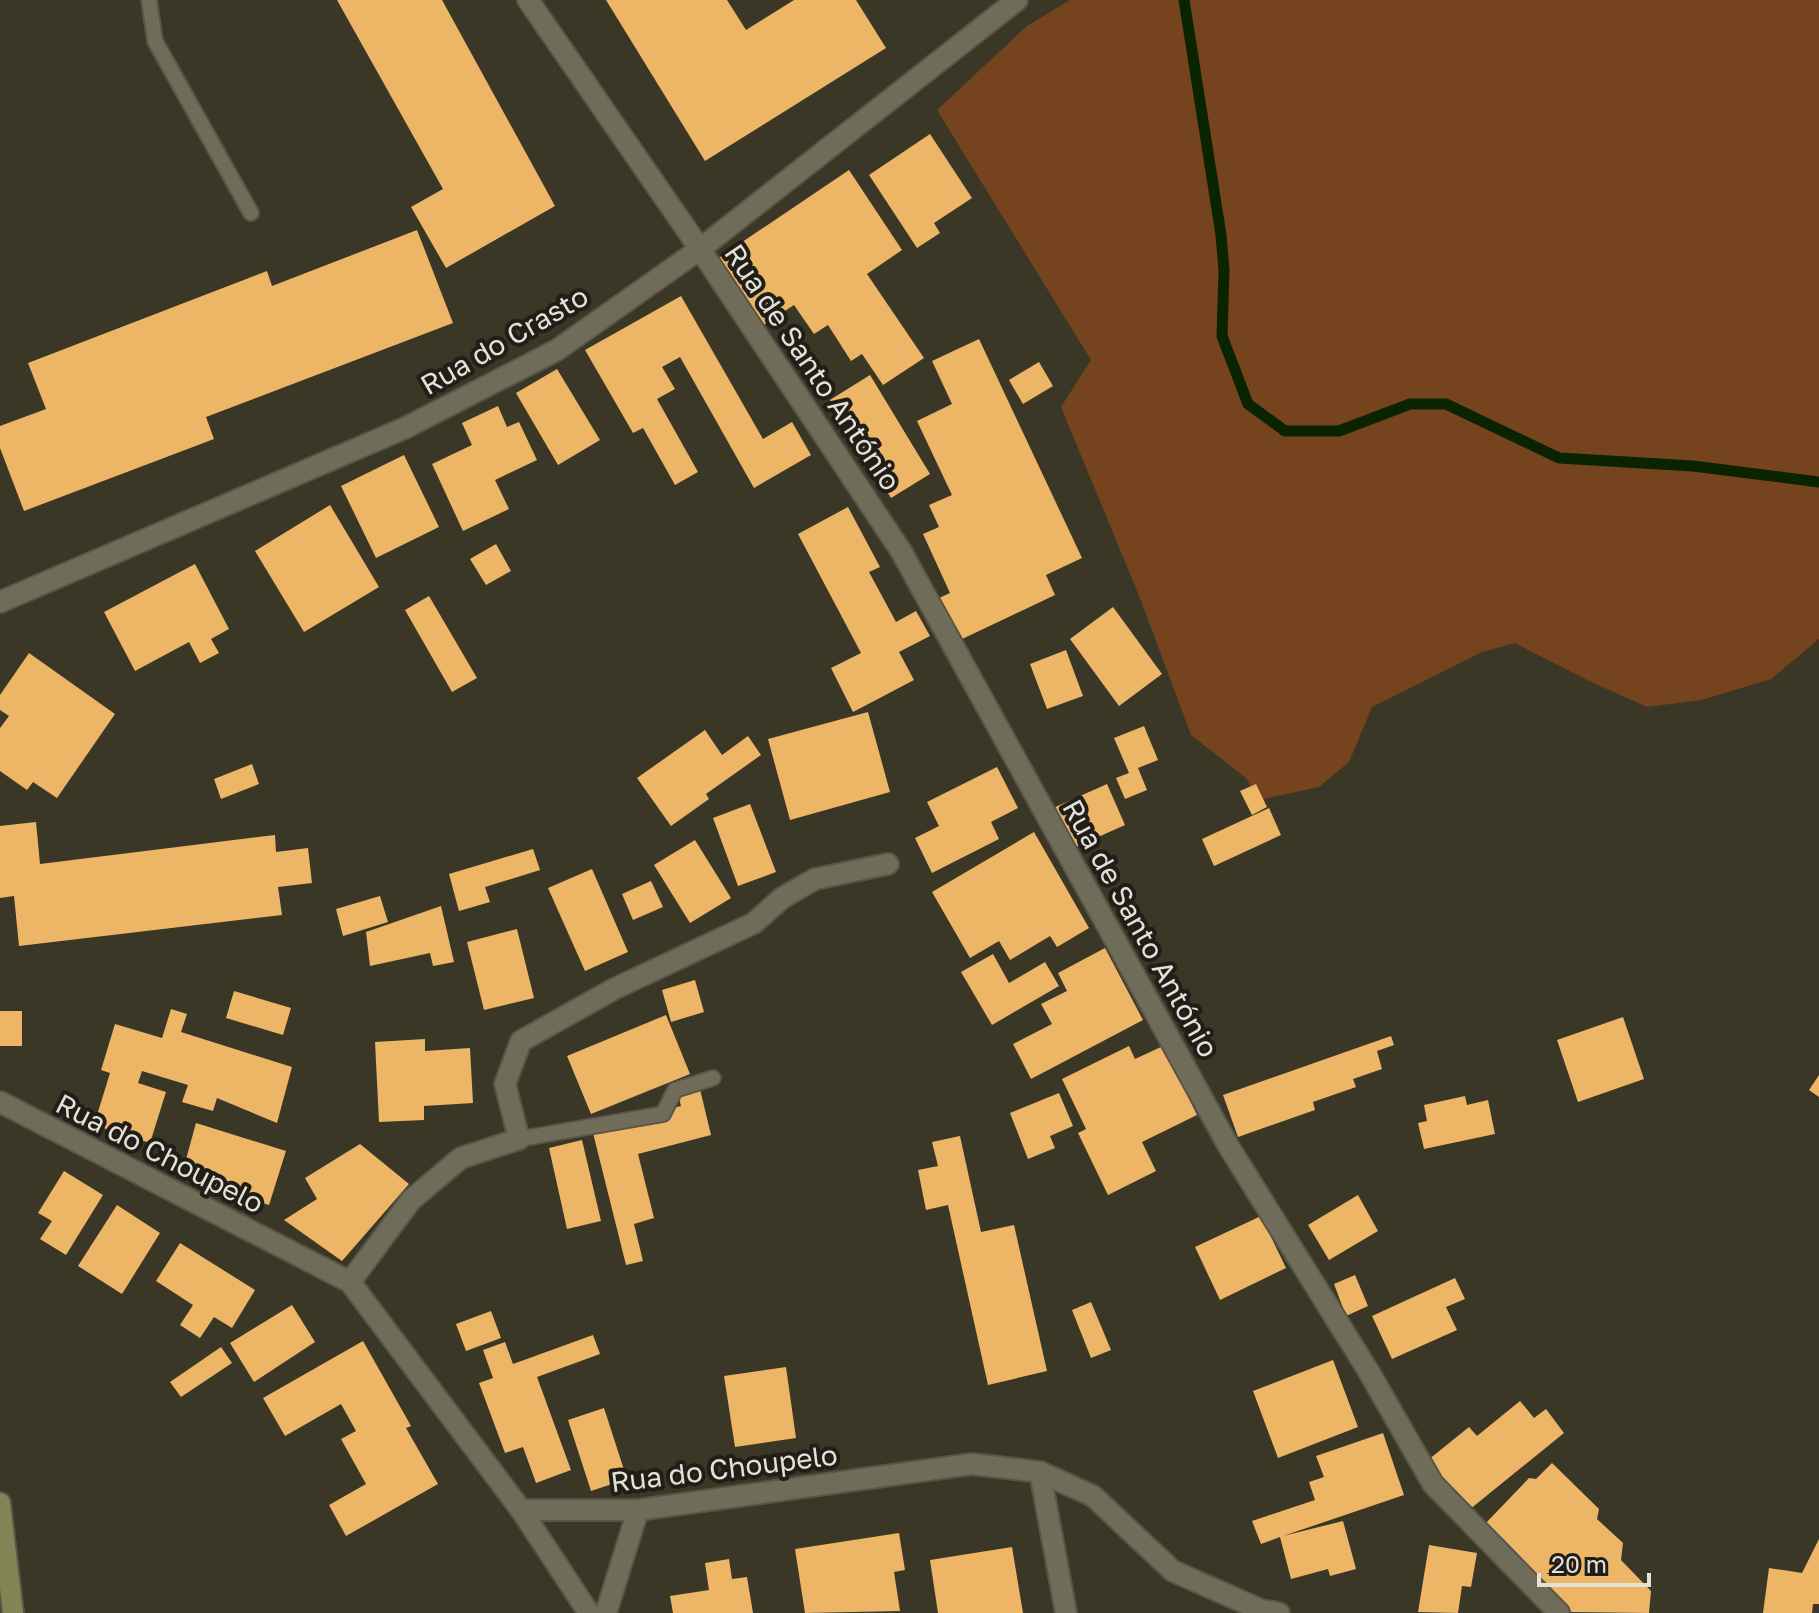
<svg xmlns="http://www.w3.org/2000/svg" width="1819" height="1613" font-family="'Golos Text',sans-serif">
  <rect width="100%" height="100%" fill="#3b3727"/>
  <path fill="#75441e" d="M1070 0H1819V639L1771 679 1701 700 1647 707 1587 680 1515 643 1482 652 1372 707 1349 762 1319 787 1259 800 1246 778 1191 735 1140 598 1061 407 1091 360 937 110 1027 26Z"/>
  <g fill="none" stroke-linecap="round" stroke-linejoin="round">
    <path stroke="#0a2300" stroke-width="11" d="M1184 0 1221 235 1224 270 1222 336 1248 404 1285 431H1339L1410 404H1446L1559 458 1693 466 1819 482"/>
  </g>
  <path fill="#edb666" d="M337 0H442L555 206 446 268 411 207 443 189Z
    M606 0H727L746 30 794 0H856L886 48 705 161Z
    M930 134 972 198 934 223 940 233 917 248 869 175Z
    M849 170 902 250 867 274 924 358 883 385 862 354 851 361 828 325 814 334 794 305 762 326 717 259Z
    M417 230 453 323 206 417 214 439 24 511 0 448V426L46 409 28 363 267 271 272 286Z
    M681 296 763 439 792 422 811 455 754 488 680 357 662 367 675 389 657 399 698 472 675 485 643 428 633 433 585 350Z
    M979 339 1082 558 1046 575 1055 595 958 641 937 599 950 593 923 534 939 527 929 505 952 495 917 421 952 404 932 361Z
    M1039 362 1053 386 1023 404 1009 380Z
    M557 369 600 440 558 465 516 393Z
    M870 375 930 474 891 498 830 400Z
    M498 406 507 427 519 422 537 460 495 480 509 509 463 531 432 464 472 445 462 423Z
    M404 455 439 527 376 558 341 486Z
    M330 505 379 587 304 632 255 551Z
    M848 507 880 567 869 572 896 622 916 611 930 636 899 652 914 680 853 712 831 668 861 653 798 534Z
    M496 544 511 571 486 585 470 559Z
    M195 564 229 629 211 639 219 653 200 663 189 642 135 671 104 612Z
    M429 596 477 678 452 692 405 610Z
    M1113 607 1162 674 1119 706 1070 639Z
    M1066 650 1083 696 1047 709 1030 664Z
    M29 653 115 714 57 798 33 782 27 790 0 771V728L9 716 0 710V695Z
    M868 712 890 792 790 820 768 739Z
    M1144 726 1158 760 1138 768 1147 790 1125 799 1116 778 1129 773 1114 738Z
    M705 730 722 755 748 736 761 755 706 794 709 799 671 826 637 778Z
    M252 764 259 784 221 799 214 779Z
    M997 767 1018 808 991 822 999 839 932 873 915 838 939 826 927 802Z
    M1107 784 1125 825 1069 850 1051 809Z
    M1256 784 1267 807 1252 815 1240 791Z
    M750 804 776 872 738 886 713 818Z
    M1269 808 1281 835 1214 866 1202 839Z
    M36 822 40 864 275 835 276 852 308 848 312 883 278 887 282 915 19 946 14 896 0 898V826Z
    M1034 832 1089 928 1057 947 1050 936 1010 960 999 941 970 958 932 892Z
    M695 840 731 898 690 923 654 865Z
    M533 849 540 870 485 887 490 902 459 911 449 874Z
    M592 869 628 952 585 971 548 888Z
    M651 881 663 907 633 920 622 894Z
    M380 896 388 922 343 936 336 909Z
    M441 906 454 962 433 966 430 953 370 966 366 932Z
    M517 929 534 998 484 1010 467 942Z
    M1105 948 1143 1020 1031 1079 1013 1044 1052 1024 1041 1004 1067 991 1058 973Z
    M993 954 1009 983 1045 962 1059 986 992 1025 961 972Z
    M695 980 704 1012 671 1022 662 990Z
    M234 991 291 1008 283 1035 226 1018Z
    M171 1009 187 1014 181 1032 292 1067 277 1123 217 1098 213 1111 182 1102 188 1085 142 1071 138 1083 166 1092 150 1143 94 1125 110 1073 101 1070 115 1024 162 1038Z
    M0 1011H22V1046H0Z
    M666 1015 690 1074 591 1114 567 1056Z
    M1623 1017 1644 1079 1578 1102 1557 1040Z
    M1391 1036 1394 1045 1377 1051 1382 1069 1353 1079 1356 1087 1313 1102 1315 1110 1238 1137 1223 1095Z
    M425 1039V1051L470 1048 473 1103 424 1106V1120L379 1122 375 1042Z
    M1129 1046 1135 1059 1163 1046 1197 1115 1142 1142 1156 1171 1108 1195 1078 1133 1086 1129 1062 1079Z
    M1819 1075V1097L1809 1090Z
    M699 1085 711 1135 638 1154 654 1218 634 1224 643 1261 626 1265 592 1129 681 1106 677 1091Z
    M1059 1093 1073 1126 1050 1136 1055 1148 1028 1159 1010 1113Z
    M1465 1096 1467 1105 1488 1100 1495 1134 1424 1149 1418 1123 1427 1121 1424 1105Z
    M196 1123 286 1151 269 1205 211 1188 216 1172 185 1163Z
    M960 1136 981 1232 1014 1225 1047 1371 988 1385 948 1205 926 1210 918 1170 938 1166 932 1142Z
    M582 1140 601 1221 567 1229 549 1148Z
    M360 1144 409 1184 342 1261 284 1220 317 1199 305 1178Z
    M64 1171 103 1195 66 1255 40 1239 52 1221 38 1213Z
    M1358 1195 1378 1231 1329 1260 1308 1225Z
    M117 1205 160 1233 122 1294 78 1266Z
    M1261 1216 1286 1268 1220 1300 1195 1247Z
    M180 1243 255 1290 232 1328 214 1317 200 1338 180 1325 193 1305 156 1281Z
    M1355 1275 1368 1306 1346 1316 1334 1284Z
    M1455 1278 1465 1299 1446 1307 1457 1330 1392 1359 1372 1316Z
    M1091 1302 1111 1350 1091 1358 1072 1310Z
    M292 1305 315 1342 254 1382 230 1343Z
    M491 1311 501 1338 466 1351 456 1324Z
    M593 1335 600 1354 537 1377 571 1470 536 1483 523 1447 505 1453 479 1383 493 1378 483 1350 505 1342 513 1364Z
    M363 1341 411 1426 406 1428 438 1484 346 1536 329 1505 366 1484 341 1439 356 1431 341 1404 285 1436 263 1398Z
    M221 1347 232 1363 181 1397 170 1382Z
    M1333 1360 1358 1427 1278 1458 1253 1391Z
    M786 1367 796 1438 735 1447 724 1376Z
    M1520 1401 1534 1418 1546 1409 1564 1433 1469 1510 1428 1460 1469 1427 1477 1436Z
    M604 1408 627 1479 591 1491 568 1420Z
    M1383 1433 1404 1495 1283 1536 1343 1521 1356 1569 1330 1576 1328 1569 1291 1579 1280 1537 1261 1544 1252 1521 1315 1500 1309 1482 1324 1477 1316 1456Z
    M1552 1463 1599 1509 1597 1519 1623 1543 1621 1560 1651 1591 1649 1613 1571 1612 1483 1526 1529 1478 1536 1479Z
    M899 1533 905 1570 894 1572 900 1611 805 1613 795 1549Z
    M1819 1539V1604H1813L1812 1613H1763L1769 1568 1802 1573Z
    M1429 1545 1477 1553 1471 1587 1462 1586 1458 1613 1418 1612Z
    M1012 1547 1023 1613H938L930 1560Z
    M729 1559 732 1579 747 1577 753 1613H673L670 1596 709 1590 705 1563Z"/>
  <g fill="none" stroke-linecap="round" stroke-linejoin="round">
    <g stroke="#585547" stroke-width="18">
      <path id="service" d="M149 0 155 41 251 213
        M519 1139 663 1114 675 1090 713 1078"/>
    </g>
    <g stroke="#585547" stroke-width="24">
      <path id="minor" d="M528 0 700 249 901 551 1229 1147 1369 1372 1433 1484 1559 1613
        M350 1282 411 1200 461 1158 519 1139 505 1084 521 1041 614 989 754 923 782 898 815 879 888 864
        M1040 1472 1066 1613"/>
    </g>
    <g stroke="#585547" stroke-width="24">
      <path id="tertiary" d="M0 602 405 428 557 350 700 249 1017 0
        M0 1102 350 1282 521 1510 589 1613
        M521 1510H638L972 1464 1040 1472 1093 1496 1173 1571 1261 1610 1279 1613
        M606 1613 638 1510"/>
    </g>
    <g stroke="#585547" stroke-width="24">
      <path id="secondary" d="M0 1503 13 1613"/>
    </g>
    <use href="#service" stroke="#706c5a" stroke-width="14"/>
    <use href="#minor" stroke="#706c5a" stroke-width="20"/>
    <use href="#tertiary" stroke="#706c5a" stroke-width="20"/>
    <use href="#secondary" stroke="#828455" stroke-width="20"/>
  </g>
  <g text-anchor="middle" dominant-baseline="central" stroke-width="8" stroke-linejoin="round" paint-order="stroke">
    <g font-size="28" fill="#e4e1d8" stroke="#201e17">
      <text transform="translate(504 340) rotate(-30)">Rua do Crasto</text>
      <text transform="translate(813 367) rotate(56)">Rua de Santo António</text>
      <text transform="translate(1141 928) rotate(61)">Rua de Santo António</text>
      <text transform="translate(160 1153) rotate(27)">Rua do Choupelo</text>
      <text transform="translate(724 1468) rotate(-7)">Rua do Choupelo</text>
    </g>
  </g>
  <path d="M1539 1573v12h110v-12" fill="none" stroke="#e4e1d8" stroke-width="4"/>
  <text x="1551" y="1573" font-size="24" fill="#e4e1d8" stroke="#201e17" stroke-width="6" paint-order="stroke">20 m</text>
</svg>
